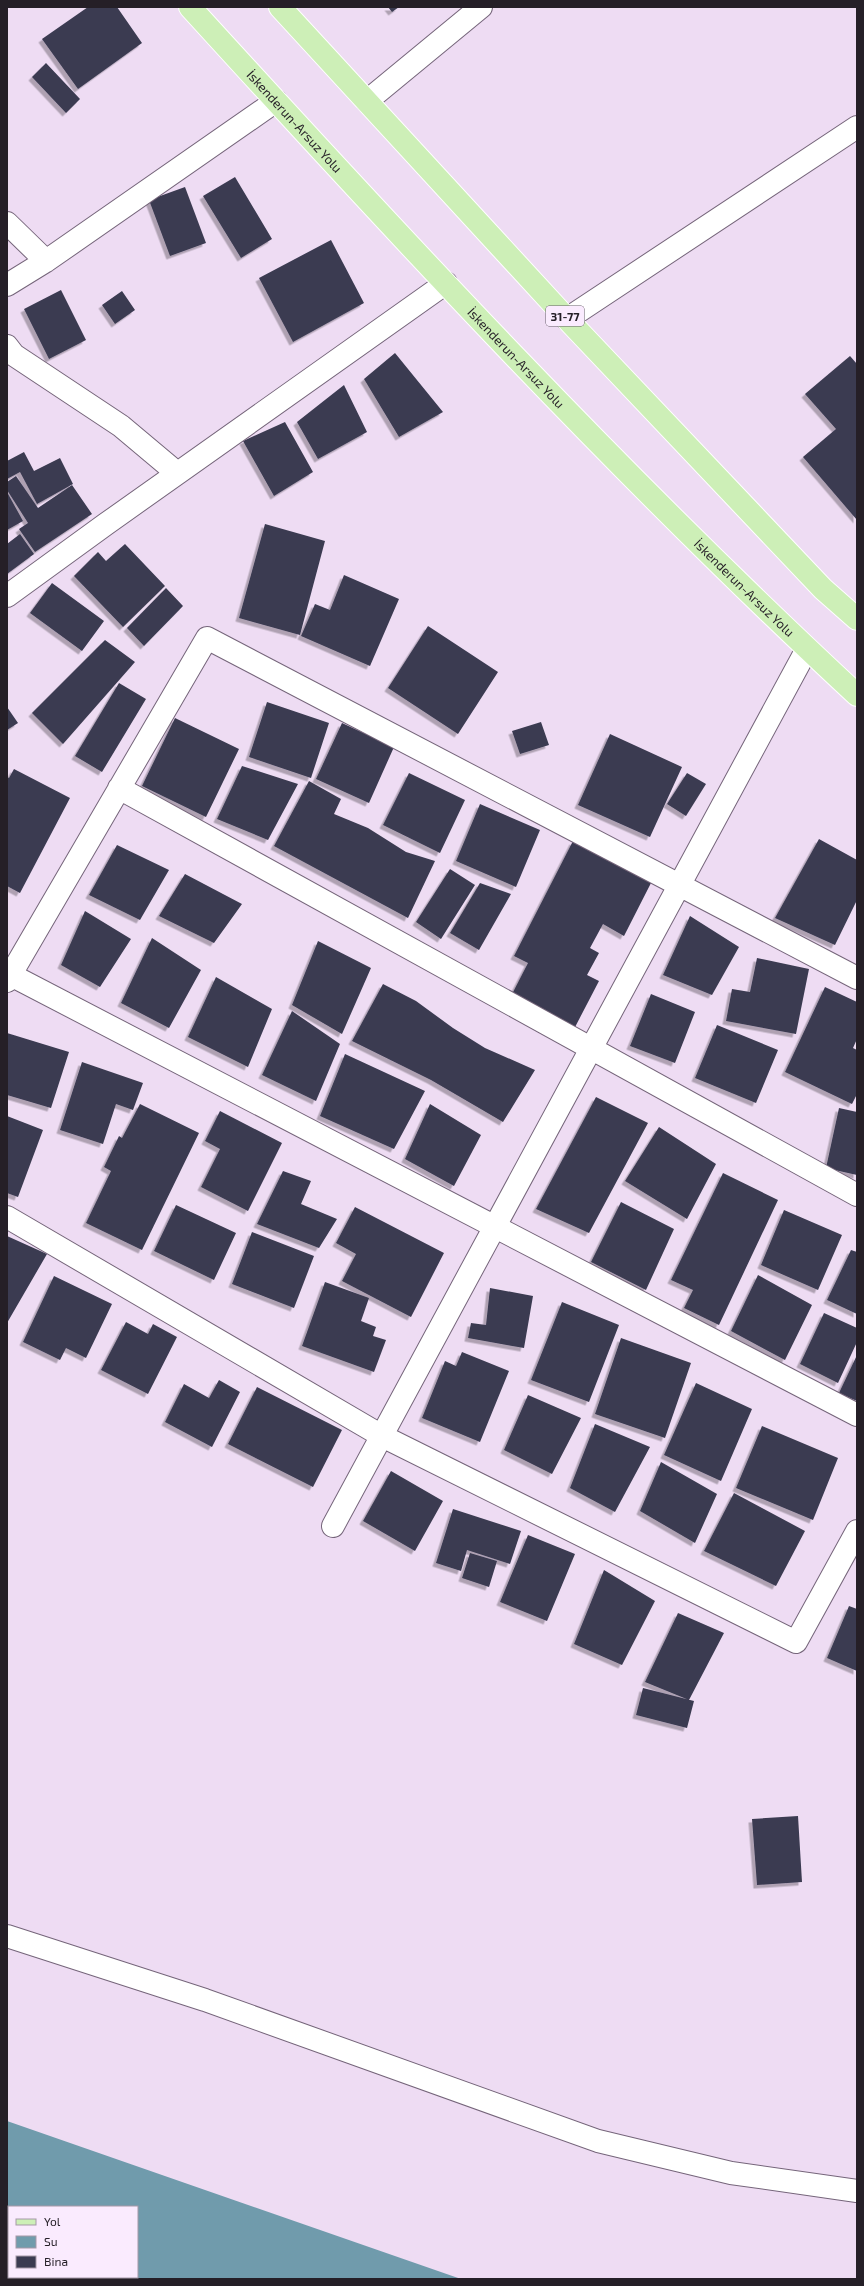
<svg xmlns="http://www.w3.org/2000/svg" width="864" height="2286" font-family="'Exo 2',sans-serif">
  <defs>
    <filter id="shadow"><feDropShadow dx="-3.5" dy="3.5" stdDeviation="0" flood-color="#0004"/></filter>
  </defs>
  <rect width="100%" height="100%" fill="#eedcf3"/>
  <path fill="#709bac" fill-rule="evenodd" d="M7 2121 461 2279H7ZM9 2207H137V2277H9Z"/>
  <path fill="#3b3b51" filter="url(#shadow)" d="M88 7H117L142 43 78 89 42 39Z
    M388 7H399L392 12Z
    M46 63 80 99 66 113 32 77Z
    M235 177 272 239 241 258 203 196Z
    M185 187 206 243 170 256 149 200Z
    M331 240 364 303 293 342 259 278Z
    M61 290 86 340 49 359 24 309Z
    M122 291 135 310 115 324 102 305Z
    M395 353 443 412 399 437 364 379Z
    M850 356 857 364V520L803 457 836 429 805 394Z
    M344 385 367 432 318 459 297 422Z
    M285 422 313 472 274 496 243 441Z
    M24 452 34 471 60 458 73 484 37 504 20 472 7 479V461Z
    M16 476 38 508 72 485 92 514 35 552 19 529 28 523 7 490V482Z
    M7 492 23 521 7 530Z
    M265 524 325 541 300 635 239 618Z
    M20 534 34 554 7 574V544Z
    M125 544 165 586 123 627 74 576 98 552 106 561Z
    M344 575 399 599 370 666 301 636 315 604 330 610Z
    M52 583 104 621 82 651 30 613Z
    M166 588 183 606 144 646 127 628Z
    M428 626 498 672 458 734 388 688Z
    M105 640 135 662 63 744 32 713Z
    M119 683 146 699 102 772 75 756Z
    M267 702 329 723 311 778 249 757Z
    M7 707 18 723 7 730Z
    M175 718 239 749 206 817 142 786Z
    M541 722 549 745 520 754 512 731Z
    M342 723 394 747 369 803 316 779Z
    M610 734 682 767 650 837 578 805Z
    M242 766 298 784 268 840 217 819Z
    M14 769 70 798 20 893 7 886V777L9 778Z
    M409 773 465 800 440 853 383 825Z
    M687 773 706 784 686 816 667 804Z
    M309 781 341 799 334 814 368 828 406 852 435 861 408 918 274 846Z
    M480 804 540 830 516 887 456 861Z
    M819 839 857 860V900L835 945 775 918Z
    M573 841 651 883 624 936 603 924 590 948 599 953 587 975 599 981 573 1031 510 998 528 963 514 956Z
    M117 845 169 870 140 920 89 895Z
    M450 869 475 885 441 939 416 922Z
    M185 874 242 904 214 943 159 916Z
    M480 883 511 894 479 950 450 933Z
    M85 911 131 939 100 987 61 965Z
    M690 916 739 947 712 995 663 975Z
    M152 938 201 970 169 1028 121 1003Z
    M318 941 371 968 342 1034 292 1005Z
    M757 958 809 969 796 1034 726 1021 732 989 750 992Z
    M216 977 272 1009 248 1067 188 1037Z
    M383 984 416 1001 453 1028 485 1048 535 1070 503 1122 431 1080 352 1041Z
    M825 987 857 1002V1039L853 1048 857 1050V1094L852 1104 785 1072Z
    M651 994 695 1012 675 1063 630 1046Z
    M292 1011 340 1044 316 1101 262 1075Z
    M717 1025 778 1050 756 1103 695 1078Z
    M7 1033 69 1052 51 1108 7 1095Z
    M345 1054 425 1091 394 1149 320 1116Z
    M82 1062 143 1083 133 1110 116 1104 103 1144 60 1130Z
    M596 1097 648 1123 589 1233 536 1209Z
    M140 1104 199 1133 142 1250 86 1223 111 1171 104 1167 119 1136 122 1138Z
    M430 1104 481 1135 454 1186 405 1159Z
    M839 1108 857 1112V1175L826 1168Z
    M220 1111 282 1143 248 1211 201 1187 220 1149 205 1141Z
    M7 1116 43 1130 18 1197 7 1193Z
    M659 1127 716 1164 687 1219 625 1181Z
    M283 1171 311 1181 301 1204 337 1219 319 1248 257 1224Z
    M723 1173 778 1200 719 1325 684 1308 693 1290 671 1280Z
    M621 1202 674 1229 646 1290 591 1262Z
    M176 1205 236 1233 214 1280 154 1251Z
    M355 1207 444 1253 411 1317 342 1281 356 1254 336 1243Z
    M784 1210 842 1235 818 1290 761 1265Z
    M252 1232 314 1256 294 1308 232 1284Z
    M7 1236 47 1254 7 1323Z
    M851 1250 857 1252V1314L827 1300Z
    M758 1275 812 1305 785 1360 731 1331Z
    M54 1276 112 1304 86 1358 66 1348 60 1360 23 1342Z
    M325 1282 369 1298 361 1321 376 1327 373 1336 386 1340 374 1372 302 1346Z
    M490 1288 533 1296 524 1348 468 1338 471 1323 486 1325Z
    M562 1302 619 1325 589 1402 531 1380Z
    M824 1313 857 1328V1342L838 1383 800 1364Z
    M126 1322 148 1334 153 1324 177 1337 148 1394 101 1370Z
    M621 1338 691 1363 665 1438 595 1414Z
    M462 1352 509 1371 480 1442 422 1418 445 1361 456 1366Z
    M857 1355V1401L839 1393Z
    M219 1380 240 1392 212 1447 165 1422 184 1384 209 1398Z
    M696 1383 752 1409 721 1481 664 1455Z
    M257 1387 342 1430 313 1487 228 1444Z
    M528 1395 581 1418 552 1474 504 1450Z
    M595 1424 650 1447 615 1512 570 1488Z
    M762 1426 838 1458 813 1520 736 1488Z
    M661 1462 717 1494 695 1543 640 1511Z
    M391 1471 443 1501 415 1551 363 1521Z
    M734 1493 805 1531 776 1586 704 1551Z
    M453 1509 521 1531 510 1564 467 1550 461 1571 436 1563Z
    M528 1535 575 1554 547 1621 500 1602Z
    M470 1553 497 1561 489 1587 462 1578Z
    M604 1570 655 1601 622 1665 574 1644Z
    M849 1606 857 1609V1671L827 1658Z
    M678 1613 724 1633 689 1700 645 1682Z
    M643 1688 694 1701 687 1728 636 1715Z
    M798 1816 802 1882 757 1885 752 1819Z"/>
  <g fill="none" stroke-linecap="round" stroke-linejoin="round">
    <g stroke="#75657a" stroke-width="24">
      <path id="minor" d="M367 101 481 7
        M7 223 46 261
        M7 285 46 261 276 101
        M567 319 857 127
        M7 346 14 355 121 426 177 473
        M7 596 106 524 446 283
        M119 788 857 1195
        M7 973 857 1415
        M7 981 207 638 857 978
        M7 1217 382 1436 796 1642 857 1531
        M333 1526 807 649
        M7 1936 205 2000 598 2141 731 2173 857 2191"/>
    </g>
    <g stroke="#fff" stroke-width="24">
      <g id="major">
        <path id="s1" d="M190 7C405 243 623 478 857 695"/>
        <path d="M280 7 567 319 823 589 857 619"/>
      </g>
    </g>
    <use href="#minor" stroke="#fff" stroke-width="22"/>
    <use href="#major" stroke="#cdefb7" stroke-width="22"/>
  </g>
  <g text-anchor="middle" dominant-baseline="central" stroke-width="4" stroke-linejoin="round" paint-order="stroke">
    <rect fill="#faebfe" stroke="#655c68" stroke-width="1" x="546" y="306" width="38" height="20" rx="3"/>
    <g font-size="12" font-weight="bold" fill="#251f27">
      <text x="565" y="316">31-77</text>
    </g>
    <g font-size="13" fill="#251f27" stroke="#faebfe">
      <text stroke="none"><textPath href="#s1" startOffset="155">İskenderun-Arsuz Yolu</textPath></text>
      <text stroke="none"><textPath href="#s1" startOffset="479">İskenderun-Arsuz Yolu</textPath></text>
      <text stroke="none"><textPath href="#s1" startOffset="803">İskenderun-Arsuz Yolu</textPath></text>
    </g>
  </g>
  <rect width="864" height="2286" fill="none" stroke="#251f27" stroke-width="16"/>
  <rect x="8" y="2206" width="130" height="72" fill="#faebfe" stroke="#a599a8"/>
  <rect x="16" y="2219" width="20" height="6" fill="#cdefb7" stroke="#a599a8"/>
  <text x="44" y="2226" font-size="12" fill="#251f27">Yol</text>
  <rect x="16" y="2236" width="20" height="12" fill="#709bac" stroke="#a599a8"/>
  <text x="44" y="2246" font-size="12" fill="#251f27">Su</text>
  <rect x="16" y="2256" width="20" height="12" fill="#3b3b51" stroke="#a599a8"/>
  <text x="44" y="2266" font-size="12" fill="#251f27">Bina</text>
</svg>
